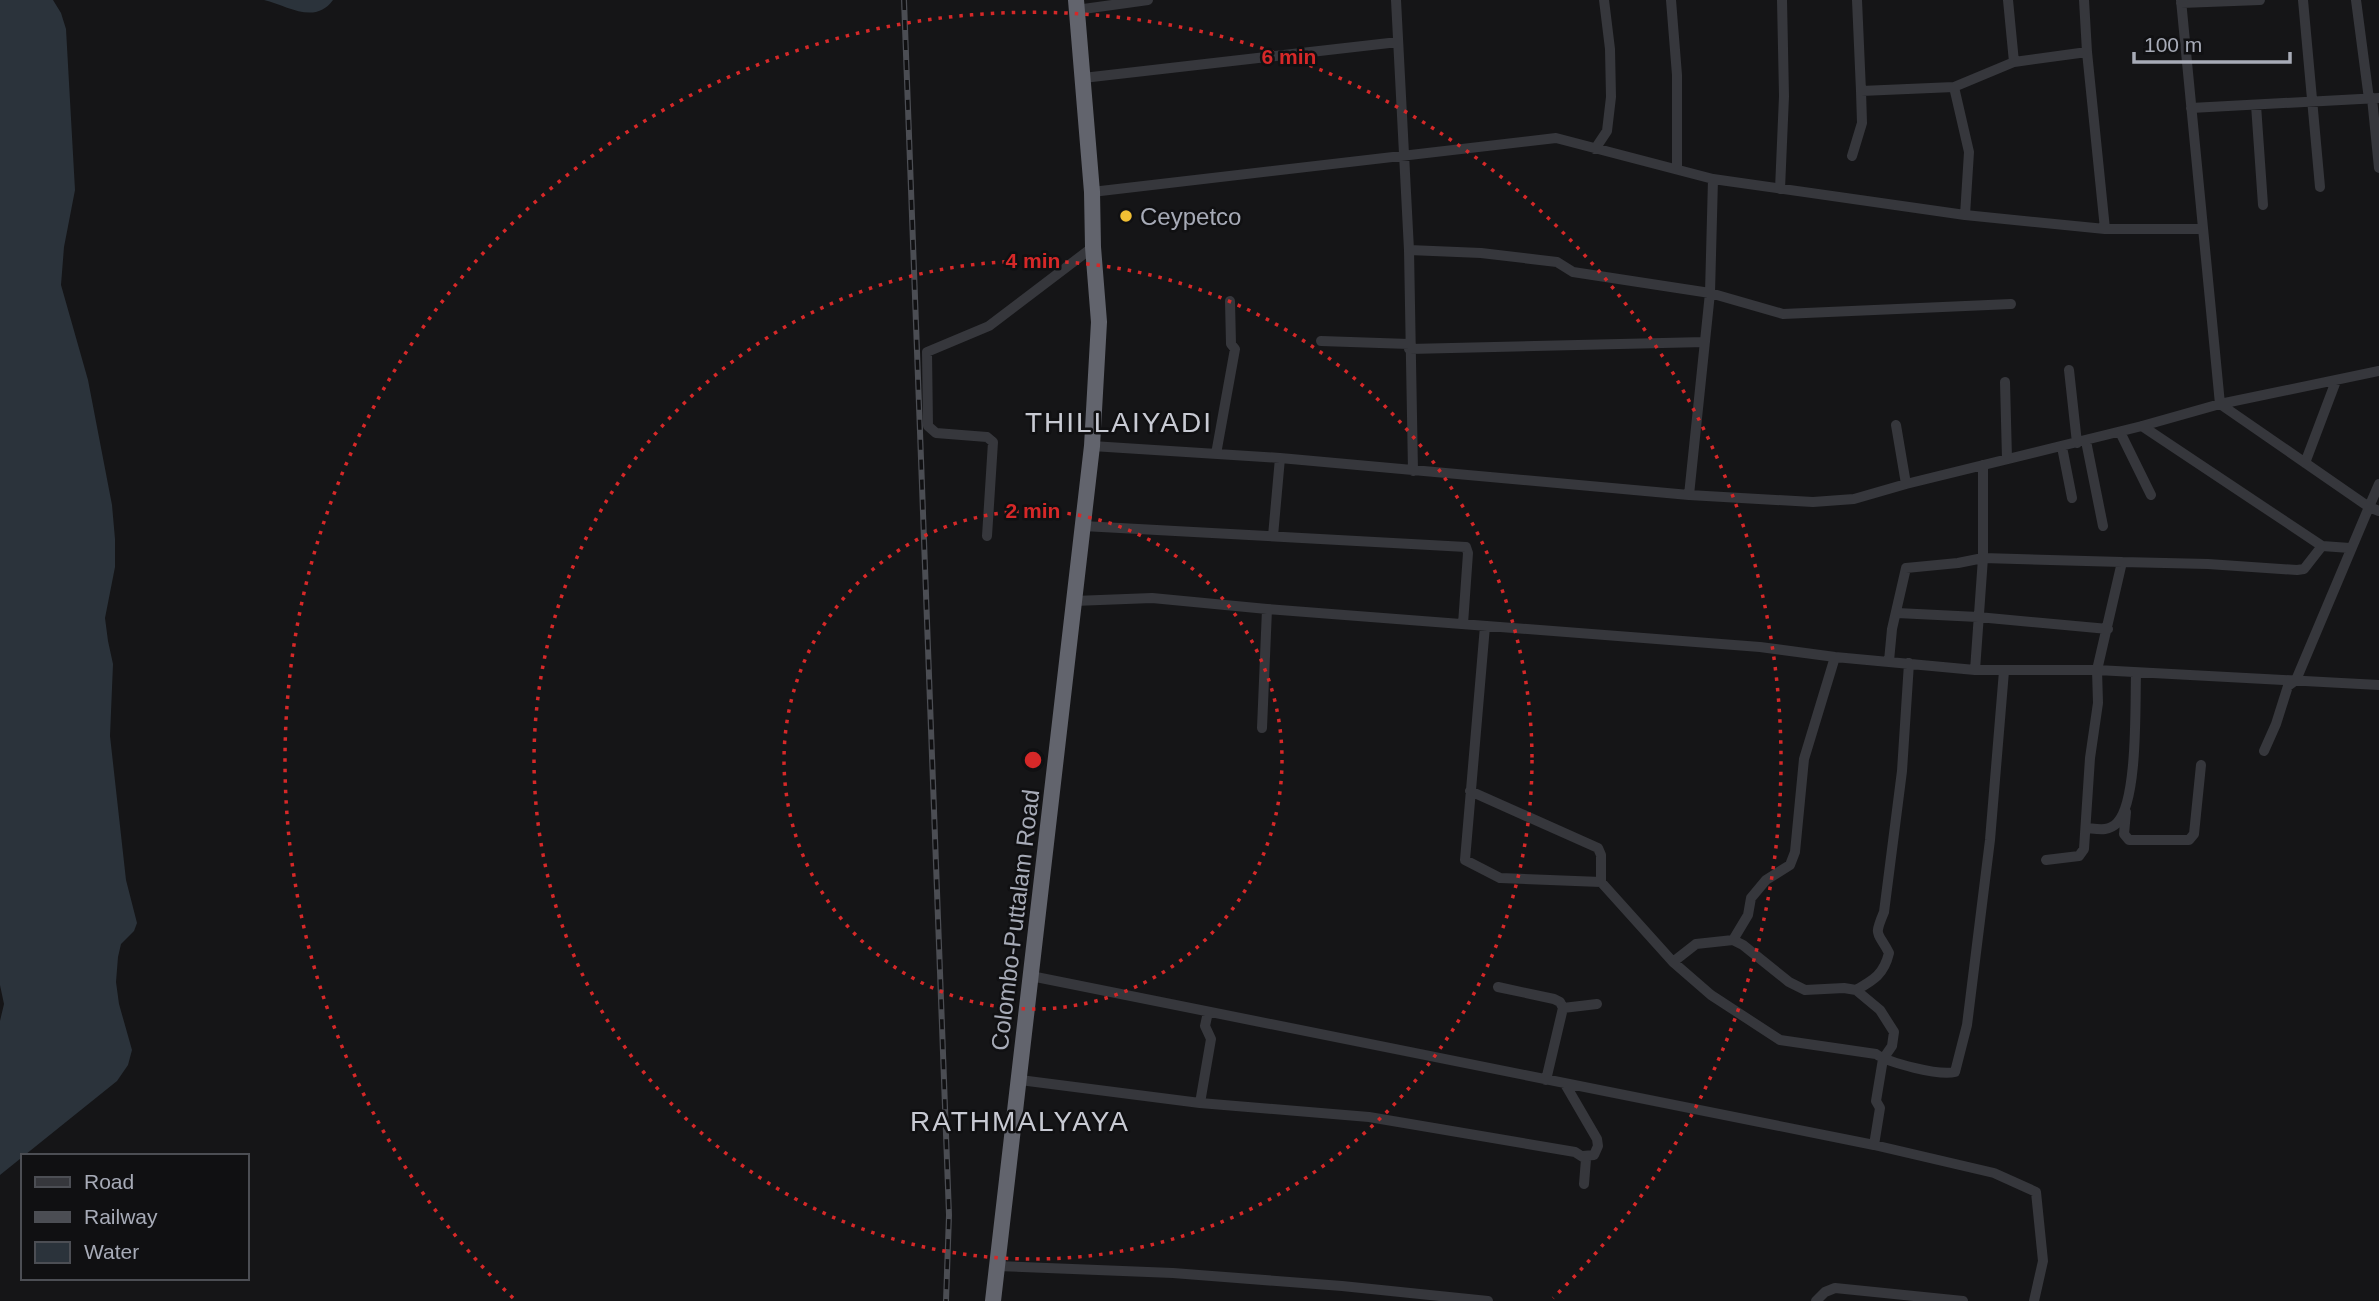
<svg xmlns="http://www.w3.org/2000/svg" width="2379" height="1301" font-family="Helvetica,sans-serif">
  <rect width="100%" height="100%" fill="#151517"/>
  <path fill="#2b333b" d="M0 0H53L61 13 66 29 75 190 64 247 61 285 88 380 112 505 115 539V567L105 618 108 641 113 664 110 736 126 880 137 923 134 931 121 944 118 957 116 982 119 1004 132 1050 128 1065 117 1081 0 1175V1021L4 1004 0 985Z
    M264 0H333C315 25 288 6 264 0Z"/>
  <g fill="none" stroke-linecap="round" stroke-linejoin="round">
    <path stroke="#36373c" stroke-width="10" d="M1396 0 1409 250 1413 471
      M1671 0 1677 75V169
      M1857 0 1861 91 1954 87
      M2008 0 2014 62 2087 52
      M2084 0 2087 52 2105 229
      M2303 0 2320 187
      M2356 0 2369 99
      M2181 3 2260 0
      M1076 10 1148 0
      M1083 78 1398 42
      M2372 98 2379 168
      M2256 105 2263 205
      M2191 108 2379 98
      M1595 149 1607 131 1611 97 1610 49 1604 0
      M1852 156 1862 123 1861 91
      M1780 189 1784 96 1782 0
      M1092 192 1556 138 1713 179 1965 215 2105 229H2203
      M1965 215 1969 152 1954 87 2014 62
      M1409 250 1481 253 1557 262 1573 272 1710 293 1713 179
      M1321 341 1409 344
      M1409 349 1705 342
      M2069 370 2077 443
      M2005 382 2007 459
      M2220 404 2369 507 2296 680 2288 686 2276 724 2264 751
      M2220 404 2379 371
      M1896 425 1906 484
      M2142 426 2322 546
      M2120 432 2151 495
      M2086 441 2103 526
      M1092 446 1280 458 1689 495 1813 502 1854 499 1906 484 2142 426 2220 404 2181 0
      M2062 447 2072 498
      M1216 454 1235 349 1231 344 1230 301
      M2305 463 2336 381
      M2379 484 2369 507 2379 511
      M1689 495 1710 293 1783 314 2011 304
      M1083 526 1466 547 1468 553 1463 624
      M987 536 993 442 987 437 936 433 928 426 927 352 989 326 1093 247
      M1273 536 1280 458
      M2122 562 2208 564 2297 570 2304 569 2322 546 2350 548
      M1074 601 1152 598 1267 609 1760 647 1835 657 1975 670H2097L2379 685
      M1897 613 1978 617 2108 629
      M1889 661 1892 629 1906 568 1958 563 1983 558 2122 562 2097 670 2098 703 2090 758 2084 849 2079 856 2046 860
      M1975 670 1983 558V465
      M1262 728 1267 609
      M1470 791 1598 848 1601 855V882L1500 878 1465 860 1485 626
      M2126 812 2124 834 2129 840H2189L2194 834 2201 765
      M2086 828C2098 829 2108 832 2117 823 2138 802 2135 705 2136 674
      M1601 882 1673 962 1711 995 1780 1040 1876 1054C1889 1063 1939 1076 1955 1072L1967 1025 1990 840 2004 671
      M1733 940 1748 915 1751 898 1766 880 1790 865 1795 852 1804 759 1835 657
      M1673 962 1696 944 1733 940 1743 945 1789 982 1805 990 1844 988 1856 990 1880 1010 1894 1032 1892 1046 1883 1059 1876 1101 1880 1108 1874 1145
      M1031 976 1874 1145 1994 1173 2036 1192 2043 1261 2034 1301
      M1498 987 1554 999 1560 1002 1563 1008
      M1856 990C1874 980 1884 974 1889 953 1878 931 1873 938 1884 912L1902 771 1909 663
      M1563 1008 1597 1004
      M1020 1080 1200 1103 1369 1117 1575 1152 1586 1159 1584 1184
      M1546 1080 1563 1008
      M1565 1084 1597 1139 1598 1146 1594 1155 1583 1156
      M1200 1103 1211 1039 1205 1026 1208 1012
      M997 1266 1173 1273 1342 1286 1488 1301
      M1816 1301 1825 1292 1835 1288 1963 1301"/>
    <path stroke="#62646d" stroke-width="16" d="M993 1301 1092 446 1099 322 1093 247 1092 192 1076 0"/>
    <g stroke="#4b4d53" stroke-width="6">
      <path id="rail" d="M904 0 949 1215 946 1301"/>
    </g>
    <use href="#rail" stroke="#101012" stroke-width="3.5" stroke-dasharray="10" stroke-linecap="butt"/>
  </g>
  <g fill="none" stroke="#d62828" stroke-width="3.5" stroke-dasharray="3.5 7">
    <circle cx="1033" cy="760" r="249"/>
    <circle cx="1033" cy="760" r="499"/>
    <path d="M513 1298A748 748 0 1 1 1553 1298"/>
  </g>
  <circle fill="#f1bf34" stroke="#101012" stroke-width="2.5" cx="1126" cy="216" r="7"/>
  <g text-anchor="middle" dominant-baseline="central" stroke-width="5" stroke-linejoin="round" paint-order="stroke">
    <g font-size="24" fill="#a7abb7" stroke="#101012" text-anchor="start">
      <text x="1140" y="216">Ceypetco</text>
    </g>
    <g font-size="24" fill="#a7abb7" stroke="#101012">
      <text transform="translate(1015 920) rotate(-83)">Colombo-Puttalam Road</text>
    </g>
    <g font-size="28" letter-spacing="2" fill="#c8cad3" stroke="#101012">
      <text x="1119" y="422">THILLAIYADI</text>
      <text x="1020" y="1121">RATHMALYAYA</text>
    </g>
  </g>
  <circle cx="1033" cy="760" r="10" fill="#d62828" stroke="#101012" stroke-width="3.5"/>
  <g font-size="21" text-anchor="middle" font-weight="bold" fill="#d62828" stroke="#101012" stroke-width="5" stroke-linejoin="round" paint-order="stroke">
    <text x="1289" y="64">6 min</text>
    <text x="1033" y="268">4 min</text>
    <text x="1033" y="518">2 min</text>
  </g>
  <rect x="21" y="1154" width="228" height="126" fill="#101012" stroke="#4c4e54" stroke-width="2"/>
  <rect x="35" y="1177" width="35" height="10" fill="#36373c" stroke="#4c4e54" stroke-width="2"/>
  <text x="84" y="1189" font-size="21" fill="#a7abb7">Road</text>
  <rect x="35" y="1212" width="35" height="10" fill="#4b4d53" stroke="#4c4e54" stroke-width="2"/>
  <text x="84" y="1224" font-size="21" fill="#a7abb7">Railway</text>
  <rect x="35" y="1242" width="35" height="21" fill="#2b333b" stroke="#4c4e54" stroke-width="2"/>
  <text x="84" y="1259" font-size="21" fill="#a7abb7">Water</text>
  <path d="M2134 52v10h156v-10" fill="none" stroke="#a7abb7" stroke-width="3.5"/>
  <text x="2144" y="52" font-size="21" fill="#a7abb7" stroke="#101012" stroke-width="5" paint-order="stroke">100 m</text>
</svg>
